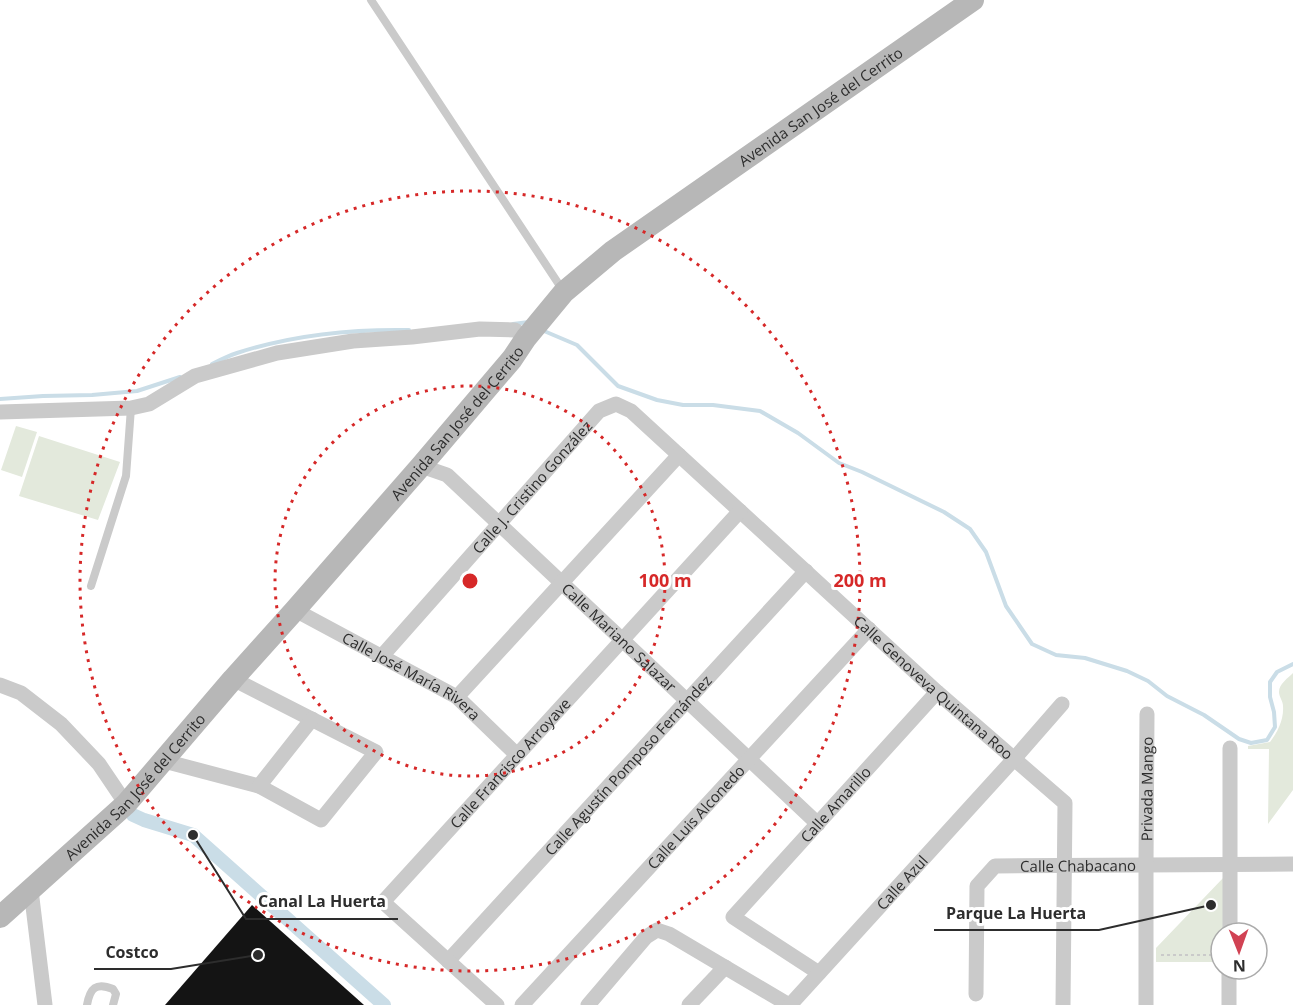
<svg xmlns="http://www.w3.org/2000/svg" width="1293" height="1005" font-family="'Open Sans',sans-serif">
  <rect width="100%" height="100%" fill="#fff"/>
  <path fill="#e3e9dc" d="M16 426 37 432 22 477 1 470Z
    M39 436 120 462 98 520 19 496Z
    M1293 673V790L1268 824 1269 749H1248V746L1270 742C1278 732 1284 719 1283 706 1283 701 1279 697 1279 692 1279 684 1288 678 1293 673Z
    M1224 877V933H1221V962H1156V948Z"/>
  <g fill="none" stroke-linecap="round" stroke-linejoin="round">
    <path stroke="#cadde7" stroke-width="4" d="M513 324 529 322
      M544 331 577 345 618 386 657 400 683 405H713L760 411 798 433 839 463 862 472 944 512 970 529 986 552 1006 606 1032 644 1056 655 1085 658 1127 671 1148 681 1167 696 1204 715 1239 739 1251 743 1267 740 1275 727 1274 712 1270 697V682L1277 672 1293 664
      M212 364C220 360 228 356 237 353 292 335 352 329 409 330
      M0 399 43 396 92 395 137 391 180 377"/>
    <path stroke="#cadde7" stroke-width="14" d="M133 815 144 820 193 835 384 1005"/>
  </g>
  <path fill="#141414" d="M252 905 364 1005H165Z"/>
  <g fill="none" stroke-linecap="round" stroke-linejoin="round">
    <path stroke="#cacaca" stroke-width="2" stroke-dasharray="3 3" stroke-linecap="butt" d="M1161 955H1221"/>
    <path stroke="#cacaca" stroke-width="8" d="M371 0 562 289
      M91 586 126 476 131 408
      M87 1005C90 988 96 982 113 989L116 994 113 1005"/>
    <g stroke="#cacaca" stroke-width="15">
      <path d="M0 412 131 408 149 404 195 376 277 353 353 341 412 337 480 329 515 330 526 338"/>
      <path id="s1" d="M421 466 447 475 818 824"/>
      <path id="s2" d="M295 610 457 697 517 755"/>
      <path id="s3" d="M382 656 599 411 616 404 631 411 937 692 1065 803 1063 1005"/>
      <path d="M0 685 21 693 61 724 99 764 126 804"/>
      <path d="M457 697 679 455"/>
      <path d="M164 761 259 786 321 820 376 752 233 679"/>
      <path d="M259 786 312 719"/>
      <path d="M31 890 45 1005"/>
      <path d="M1230 933V748"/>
      <path id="s4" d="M448 961 806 571"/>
      <path id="s5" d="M819 973 733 917 937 692"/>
      <path id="s6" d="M976 994 977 886 995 866 1293 864"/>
      <path id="s7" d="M497 1005 383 902 740 511"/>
      <path id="s8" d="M522 1005 869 629"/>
      <path d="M588 1005 646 937 657 930 669 934 789 1005"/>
      <path d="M689 1005 725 967"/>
      <path id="s9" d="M790 1005 1014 759 1062 704"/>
      <path id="s10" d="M1146 1005V865L1147 714"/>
      <path d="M1229 1005V969"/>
    </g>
    <path stroke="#b7b7b7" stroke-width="22" id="s11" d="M0 917 126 804 233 679 295 610 421 466 512 359 526 338 564 292 613 251 973 0"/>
  </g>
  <g fill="none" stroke="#d62828" stroke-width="3" stroke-dasharray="3 6">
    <circle cx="470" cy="581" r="195"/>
    <circle cx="470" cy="581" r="390"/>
  </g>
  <g text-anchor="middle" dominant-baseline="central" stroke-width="6" stroke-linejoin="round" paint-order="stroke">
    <g font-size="15" fill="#2d2d2d" stroke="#fff">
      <text stroke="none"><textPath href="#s11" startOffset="1160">Avenida San José del Cerrito</textPath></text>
      <text stroke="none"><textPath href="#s11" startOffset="674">Avenida San José del Cerrito</textPath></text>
      <text stroke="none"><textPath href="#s3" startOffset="226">Calle J. Cristino González</textPath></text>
      <text stroke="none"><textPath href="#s1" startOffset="264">Calle Mariano Salazar</textPath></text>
      <text stroke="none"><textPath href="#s2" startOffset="134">Calle José María Rivera</textPath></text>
      <text stroke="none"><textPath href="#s3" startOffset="772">Calle Genoveva Quintana Roo</textPath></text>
      <text stroke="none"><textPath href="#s7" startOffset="342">Calle Francisco Arroyave</textPath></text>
      <text stroke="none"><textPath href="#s4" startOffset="266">Calle Agustín Pomposo Fernández</textPath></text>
      <text stroke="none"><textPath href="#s11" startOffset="188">Avenida San José del Cerrito</textPath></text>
      <text stroke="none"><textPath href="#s10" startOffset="216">Privada Mango</textPath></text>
      <text stroke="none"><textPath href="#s5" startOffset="255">Calle Amarillo</textPath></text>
      <text stroke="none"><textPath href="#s8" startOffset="256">Calle Luis Alconedo</textPath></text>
      <text stroke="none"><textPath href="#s6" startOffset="218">Calle Chabacano</textPath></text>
      <text stroke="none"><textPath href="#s9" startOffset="166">Calle Azul</textPath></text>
    </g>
  </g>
  <circle cx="470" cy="581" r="9" fill="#d62828" stroke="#fff" stroke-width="3"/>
  <g font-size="18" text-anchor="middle" font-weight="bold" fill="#d62828" stroke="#fff" stroke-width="6" stroke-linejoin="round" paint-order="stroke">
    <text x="665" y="587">100 m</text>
    <text x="860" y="587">200 m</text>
  </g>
  <path fill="none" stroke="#2d2d2d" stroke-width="2" d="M193 835L246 919H398M1211 905L1099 930H934M258 955L171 969H94"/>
  <g fill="#2d2d2d" stroke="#fff" stroke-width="2">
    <circle cx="193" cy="835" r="6"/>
    <circle cx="1211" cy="905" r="6"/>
    <circle cx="258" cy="955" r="6"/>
  </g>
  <g font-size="16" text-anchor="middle" font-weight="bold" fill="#2d2d2d" stroke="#fff" stroke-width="6" stroke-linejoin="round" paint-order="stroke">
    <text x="322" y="907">Canal La Huerta</text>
    <text x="1016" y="919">Parque La Huerta</text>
    <text x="132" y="958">Costco</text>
  </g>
  <g transform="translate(1239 951) rotate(179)"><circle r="28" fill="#ffffff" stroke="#ababab" stroke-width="1.5"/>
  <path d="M0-4.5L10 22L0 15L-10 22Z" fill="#d14253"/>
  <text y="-9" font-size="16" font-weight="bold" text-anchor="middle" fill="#2d2d2d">N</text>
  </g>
</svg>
